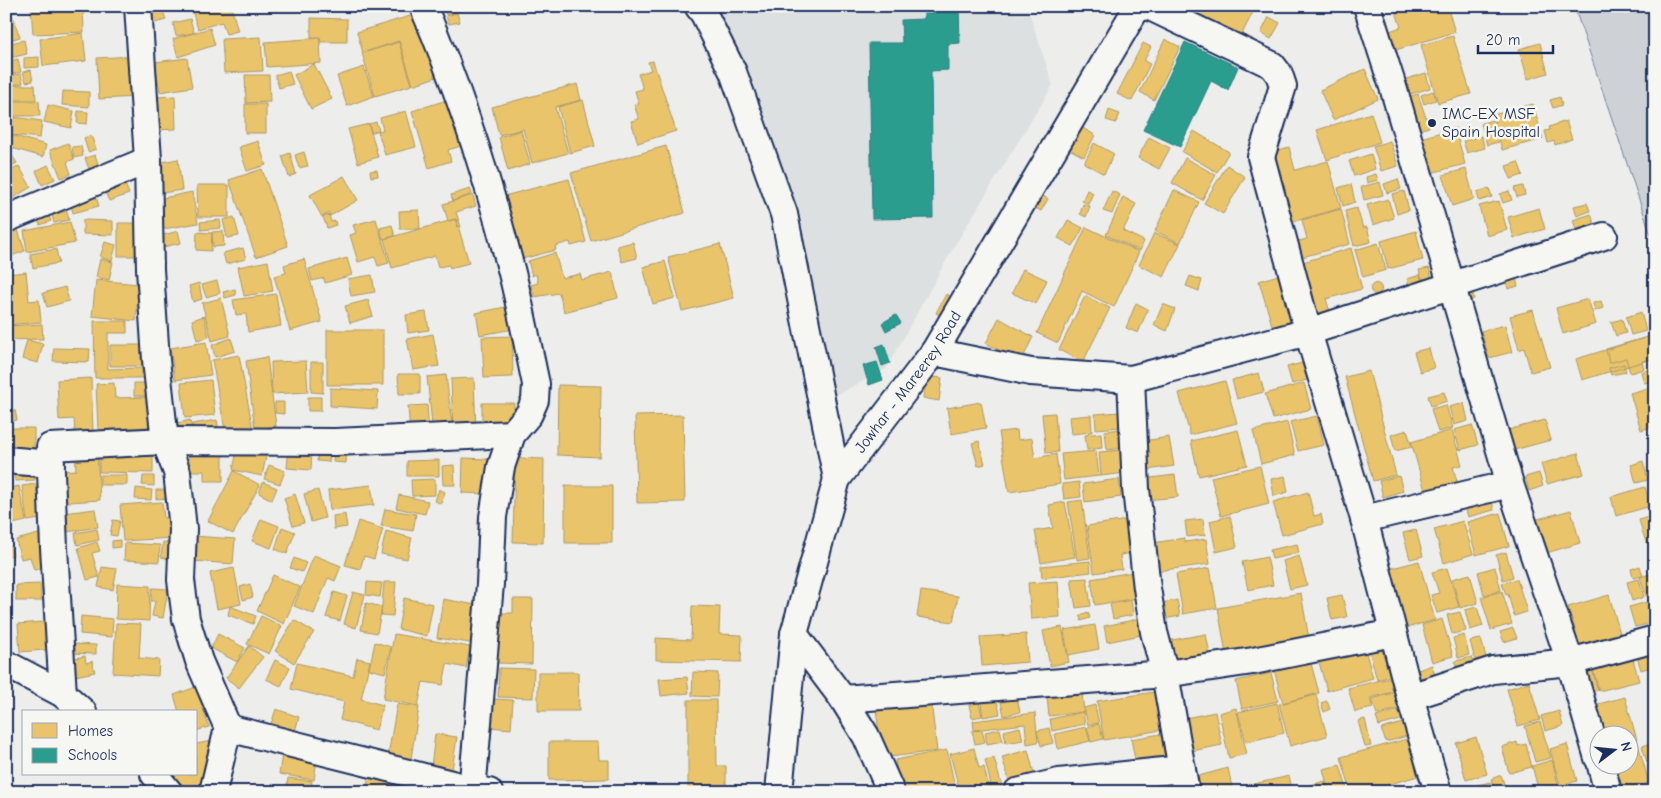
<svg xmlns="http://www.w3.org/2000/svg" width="1661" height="798" font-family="'Comic Neue',sans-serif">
  <rect width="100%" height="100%" fill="#edeeec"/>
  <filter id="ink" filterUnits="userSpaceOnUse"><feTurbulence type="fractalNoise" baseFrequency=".02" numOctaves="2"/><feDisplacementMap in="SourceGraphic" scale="10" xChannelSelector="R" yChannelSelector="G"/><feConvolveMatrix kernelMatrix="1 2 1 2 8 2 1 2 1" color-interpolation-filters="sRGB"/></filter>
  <g filter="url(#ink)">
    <path fill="#dde0e1" d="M713 6H1027L1053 85 955 245 886 369 835 396 800 213 725 22Z"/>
    <path fill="#ced2d7" stroke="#74809a" d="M1574 6H1655V247Z"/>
    <path fill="#e9c46a" stroke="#ab9766" d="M207 6H231L238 31 226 34 222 22 198 29 192 11Z
      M444 6H476L446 15Z
      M1201 6H1256L1242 34 1253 39 1247 51 1192 24Z
      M1375 6H1383L1390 31 1401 27 1394 6H1447L1455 32 1389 52Z
      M83 7 84 32 33 34 31 9Z
      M163 10 166 20 151 24 149 13Z
      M420 13 439 76 413 85 399 41 363 53 357 32Z
      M457 13 460 22 449 24 446 16Z
      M12 15 20 37 10 40 6 30V17Z
      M1269 17 1280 23 1271 39 1261 33Z
      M311 18 347 19V42H320V37H311Z
      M190 19 194 33 176 36 173 23Z
      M210 28 215 45 178 57 173 39Z
      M83 33 86 61 43 66 40 39Z
      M1453 36 1471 94 1438 103 1421 45Z
      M261 37 263 71 224 73 222 39Z
      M320 38 321 63 267 67 265 42Z
      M1165 39 1180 47 1154 100 1140 92Z
      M24 40 27 54 6 59V44Z
      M399 42 412 85 375 96 362 53Z
      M1143 43 1151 47 1144 61 1150 64 1132 101 1117 94Z
      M1540 43 1548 73 1528 79 1519 49Z
      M135 56 137 97 99 99 97 58Z
      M39 57V67L24 68V58Z
      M187 58 192 87 160 92 155 62Z
      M18 59 21 72 9 75 10 79 6 80V62Z
      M653 61 676 131 638 143 631 121 639 119 634 105 639 104 635 91 643 89 638 74 651 70 648 62Z
      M314 64 332 99 311 109 294 75Z
      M364 67 374 96 347 106 337 76Z
      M1365 69 1378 99 1333 120 1320 90Z
      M31 70 33 81 26 82 23 72Z
      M289 71 293 84 279 88 275 75Z
      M1426 73 1430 88 1404 96 1400 81Z
      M21 74 23 83 12 85 10 76Z
      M245 75H269L270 102 246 103Z
      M577 84 581 100 555 107 568 153 532 163 523 129 499 135 492 107Z
      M9 85H35L36 100H9Z
      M63 91 89 92V107L62 105Z
      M1433 91 1436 100 1424 104 1421 95Z
      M1418 94 1429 127 1415 131 1404 98Z
      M175 96 176 129 157 130 156 97Z
      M1560 97 1562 105 1553 108 1550 100Z
      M450 99 464 145 448 150 451 161 429 168 412 111Z
      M583 100 595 146 570 153 558 107Z
      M8 101H39L40 116H9Z
      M245 104H266V133H245Z
      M1533 104 1543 139 1502 150 1493 115Z
      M48 105 74 111 71 128 44 122Z
      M1109 110 1120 114 1116 123 1106 120Z
      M78 111 88 112 87 124 77 123Z
      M406 111 416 147 385 155 378 131 383 130 380 118Z
      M1371 113 1380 142 1327 160 1317 130Z
      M13 117 42 121 40 138 12 135Z
      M1493 120 1499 142 1487 145 1481 123Z
      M1566 121 1572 139 1555 145 1554 141 1548 143 1545 131 1550 130 1549 127Z
      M376 122 379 130 371 133 369 124Z
      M1072 122 1095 135 1084 157 1060 144Z
      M369 124 378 157 358 163 348 129Z
      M1455 128 1465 164 1431 173 1421 138Z
      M521 130 530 164 508 171 499 137Z
      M1194 131 1229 152 1217 172 1182 152Z
      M11 135 46 145 43 157 8 147Z
      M91 135 96 149 88 152 84 138Z
      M1481 136 1485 148 1467 153 1463 141Z
      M1149 137 1170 148 1159 169 1138 158Z
      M258 141 266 165 247 171 239 147Z
      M1390 141 1398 166 1381 171 1373 146Z
      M68 143 74 159 67 162 71 174 61 178 50 150Z
      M1094 143 1114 154 1104 174 1084 163Z
      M6 146 17 163 6 169Z
      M81 146 83 156 74 158 72 147Z
      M666 146 685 213 591 241 571 173Z
      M1289 147 1295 170 1328 161 1341 208 1285 224 1265 154Z
      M304 152 308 166 299 168 295 155Z
      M290 153 296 174 289 177 282 156Z
      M1371 154 1375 169 1354 176 1349 161Z
      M95 155 100 169 90 172 85 158Z
      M1185 158 1216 175 1202 200 1172 183Z
      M178 159 182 190 156 194 151 164Z
      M1518 162 1523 175 1511 179 1506 166Z
      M48 165 55 179 42 185 36 171Z
      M1227 165 1245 177 1223 214 1204 203Z
      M19 166 31 187 13 198 6 186V174Z
      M262 169 288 246 256 257 229 180Z
      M1466 169 1474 199 1452 206 1443 175Z
      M377 170 378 176 371 177 370 171Z
      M1376 174 1378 180 1367 183 1366 177Z
      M344 176 358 200 330 216 329 213 322 217 310 195Z
      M569 179 586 242 571 246 570 242 555 246 556 250 522 259 504 196Z
      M1398 179 1401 189 1387 193 1384 184Z
      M1380 182 1383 195 1364 200 1361 187Z
      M125 184 129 194 109 201 105 192Z
      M1351 184 1355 202 1343 206 1338 188Z
      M197 185H229V217H198Z
      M1523 186 1525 195 1517 197 1514 188Z
      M1489 188 1492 197 1479 201 1477 192Z
      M470 189 472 194 453 201 451 195Z
      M94 190 99 206 73 213 69 197Z
      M1033 190 1048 199 1041 211 1026 203Z
      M1087 190 1093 193 1088 204 1082 201Z
      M1174 190 1199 202 1180 243 1155 231Z
      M1112 191 1120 195 1112 214 1103 211Z
      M1404 191 1409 210 1397 214 1392 194Z
      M1509 191 1512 200 1503 203 1500 194Z
      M192 192 198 223 164 229 158 199Z
      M473 195 476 206 456 212 461 227H458L455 219 448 221 443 204Z
      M1123 197 1136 204 1123 231 1144 241 1140 251 1106 235Z
      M1388 199 1394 218 1373 225 1367 205Z
      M1499 201 1507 230 1487 236 1479 206Z
      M1587 203 1590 211 1577 216 1574 206Z
      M1083 204 1090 206 1086 217 1080 214Z
      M45 207 51 221 40 225 34 211Z
      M1357 208 1363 228 1367 227 1371 242 1354 246 1345 211Z
      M1539 208 1545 229 1514 238 1508 217Z
      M1341 209 1350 244 1295 259 1290 243 1307 239 1302 220Z
      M419 210 420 229H400L399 211Z
      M67 211 69 220 54 223 52 215Z
      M1591 214 1596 230 1578 236 1573 220Z
      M329 215 331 222 335 221 336 225 327 228 323 217Z
      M234 217 239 236 227 238 223 220Z
      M376 219 389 263 378 266 375 257 358 262 350 235 356 233 353 225Z
      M456 219 469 263 450 268 449 265 438 267 435 256 392 268 384 239Z
      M83 220 113 221V235L83 234Z
      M220 220 221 228 201 230 200 222Z
      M1068 220 1083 228 1073 246 1058 238Z
      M70 222 75 243 27 252 24 231Z
      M118 223H138V256H118Z
      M392 225 395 236 383 239 380 228Z
      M1086 227 1139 252 1114 307 1082 291 1058 343 1037 333Z
      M18 230 25 251 11 256 6 242V233Z
      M178 231 181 243 163 247 160 236Z
      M223 231 224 246 213 247 212 232Z
      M1416 231 1423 260 1388 269 1381 241Z
      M197 232 212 233 211 251 196 250Z
      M1154 233 1180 244 1164 277 1139 265Z
      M105 242 116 245 112 261 100 257Z
      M633 242 637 258 622 262 617 246Z
      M1378 243 1386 270 1363 277 1355 250Z
      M720 244 734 298 682 311 668 257Z
      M243 248 246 259 226 264 223 253Z
      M1351 248 1362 289 1326 299 1331 315 1312 321 1296 264Z
      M56 249 59 263 33 268 30 254Z
      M555 253 562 278 580 274 582 280 612 272 618 298 564 312 559 293 534 297 531 285 538 283 536 274 532 276 528 261Z
      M6 255 10 269 6 270Z
      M347 258 352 275 325 283 324 278 312 281 309 269Z
      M100 259 113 262 109 280 96 277Z
      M304 259 322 322 290 331 274 276 286 273 284 265Z
      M268 261 273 291 244 296 238 267Z
      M665 261 675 298 653 304 643 267Z
      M1429 268 1433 282 1426 285 1424 278 1422 279 1419 270Z
      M1023 269 1047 280 1036 304 1012 293Z
      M26 272 29 301 39 300 41 322 6 325V274Z
      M1515 274 1518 286 1508 289 1505 277Z
      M372 275 375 292 351 296 348 279Z
      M1278 275 1295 333 1276 339 1259 281Z
      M1420 275 1423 288 1411 292 1407 279Z
      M1190 276 1202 280 1199 291 1186 286Z
      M96 280 139 284 136 321 92 316Z
      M217 281 220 293 206 297 202 285Z
      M199 283 202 299 193 302 189 286Z
      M1370.5 289a5.5 5.5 0 1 1 11 0a5.5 5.5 0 1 1-11 0Z
      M65 287 69 301 47 307 43 293Z
      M235 289 236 295 225 298 223 292Z
      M1472 289 1474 299 1462 302Z
      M276 294 281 326 248 332 246 314 236 315 233 300Z
      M946 294 954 299 944 317 936 313Z
      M1085 296 1110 308 1083 362 1059 350Z
      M221 298 230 336 212 341 202 303Z
      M1588 299 1596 324 1563 334 1556 308Z
      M368 300 373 316 350 323 345 306Z
      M1601 301 1603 308 1595 311 1593 303Z
      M1136 303 1148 309 1138 333 1126 328Z
      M1163 304 1175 309 1167 331 1154 325Z
      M510 306 514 329 480 335 476 313Z
      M1533 310 1550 367 1531 372 1524 348 1519 350 1510 316Z
      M426 312 429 330 408 333 406 315Z
      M1641 312 1646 331 1631 335 1626 317Z
      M204 316 209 337 197 340 192 320Z
      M999 318 1033 337 1021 362 986 343Z
      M1622 319 1626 333 1616 336 1611 322Z
      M94 321H127V333H108V369L142 368V378H95Z
      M42 324 43 339 6 340V326Z
      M1505 325 1512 352 1489 358 1481 331Z
      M327 330H383V385H327Z
      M433 334 439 366 413 370 407 339Z
      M512 336 513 377 484 378 482 337Z
      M1651 336 1655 348V358L1642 361 1644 369 1630 373 1626 358 1609 363 1606 349Z
      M1651 336 1655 349V358L1582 380 1576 359Z
      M231 338 235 351 215 357 212 345Z
      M27 340 43 344 38 363 22 359Z
      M206 342 211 375 175 380 170 348Z
      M110 345H143V366H110Z
      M54 348 90 349 89 362 53 361Z
      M1429 348 1434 368 1420 372 1414 352Z
      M239 355 253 430 226 435 212 360Z
      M267 357 276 426 255 429 246 361Z
      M306 361 308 392 272 394 271 362Z
      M311 362H323V393L311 392Z
      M1302 363 1307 380 1292 384 1287 367Z
      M1624 364 1626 372 1611 375 1609 368Z
      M1655 368V381L1644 383 1641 372Z
      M1369 371 1396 475 1373 481 1345 377Z
      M1259 373 1264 392 1237 399 1232 380Z
      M398 374H420V394H399Z
      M446 375 453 432 433 434 427 377Z
      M926 376 942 378 939 401 923 398Z
      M91 378 93 431 75 432 74 419 59 420 57 380Z
      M474 378 476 431H453L451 379Z
      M211 380 215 415 185 418 181 383Z
      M1225 381 1237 423 1190 435 1179 393Z
      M114 383 115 398 147 397 149 427 98 430 96 384Z
      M134 383H147V396H134Z
      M1304 383 1311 409 1273 419 1265 394Z
      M558 385 601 386 600 457 557 455Z
      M1655 386V426L1641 430 1630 393Z
      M330 388 378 391 377 409 330 406Z
      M1444 392 1447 401 1431 406 1428 396Z
      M308 397H321V411H308Z
      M275 402H284V414L275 413Z
      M981 402 986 428 951 434 947 408Z
      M482 403H514V422H482Z
      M1464 403 1468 421 1454 425 1449 407Z
      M427 405 429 432 410 433 408 406Z
      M1446 405 1453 428 1438 432 1431 409Z
      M15 410 17 420 7 423 6 411Z
      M1120 412 1121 427 1096 429 1095 414Z
      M1055 413 1058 452 1046 453 1042 414Z
      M683 415 685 502 637 503 635 416Z
      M1091 415 1092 432 1071 434 1069 417Z
      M1317 416 1324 445 1298 451 1290 422Z
      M190 420 193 433 176 437 173 424Z
      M217 420 219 431 194 435 192 424Z
      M1545 420 1551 440 1514 450 1508 430Z
      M1287 422 1295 455 1261 464 1253 431Z
      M1472 425 1478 445 1460 450 1454 430Z
      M6 428H34V453H6Z
      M1121 429 1123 448 1107 450 1105 431Z
      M1017 430 1018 440 1032 438 1035 458 1056 454 1060 484 1009 492 999 432Z
      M1238 430 1247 465 1199 476 1191 441Z
      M1407 430 1412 447 1395 451 1391 435Z
      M1452 430 1462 465 1453 467 1458 485 1426 494 1411 442Z
      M1101 433 1102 448 1087 450 1085 435Z
      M1169 437 1174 466 1147 470 1143 441Z
      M979 441 985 464 978 466 972 443Z
      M319 445 331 447 329 462 317 461Z
      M238 446 267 452 262 476 233 470Z
      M289 447 312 449 311 470 287 468Z
      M189 448H223V481H204V471H189Z
      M334 448 347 449 346 463 333 462Z
      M1123 450 1125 473 1101 476 1099 452Z
      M1096 451 1099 476 1064 480 1061 454Z
      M97 452 100 500 55 503 61 471 76 470 75 453Z
      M99 453 153 454V473L99 472Z
      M1578 453 1584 474 1547 484 1541 464Z
      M463 458 488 459 487 494 462 493Z
      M515 458 544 459 543 543 513 542Z
      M439 460V476H407V461Z
      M1643 461 1648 480 1636 483 1631 465Z
      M269 465 285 471 280 484 264 479Z
      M454 465 455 485H443L442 466Z
      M1260 466 1269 504 1221 516 1211 477Z
      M35 468V480L15 481 14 469Z
      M6 470H11V485H6Z
      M234 471 260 485 233 534 208 521Z
      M1539 473 1543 486 1529 491 1525 477Z
      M100 475H127V485H100Z
      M1175 475 1178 497 1145 500 1142 479Z
      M143 476H154V486L142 485Z
      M1285 476 1288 492 1274 496 1271 479Z
      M1399 476 1403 491 1383 497 1379 481Z
      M435 479V495L412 496 411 480Z
      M1119 479 1121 497 1085 502 1083 484Z
      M263 482 277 488 272 500 259 493Z
      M1079 482 1081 497 1064 499 1062 484Z
      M36 484 41 519 27 521 22 486Z
      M371 485 374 505 330 510 328 490Z
      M19 486 26 521 13 524 6 489Z
      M565 486H612V543H565Z
      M1645 487 1651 506 1616 516 1611 497Z
      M136 488 152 490 151 500 135 499Z
      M439 489 445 492 441 504 435 501Z
      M156 490H168V498L156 499Z
      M318 490 325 518 311 522 304 494Z
      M1308 492 1314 516 1321 514 1323 524 1282 535 1273 502Z
      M295 494 304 523 293 526 284 498Z
      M399 495 428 501 425 514 396 508Z
      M1491 497 1494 510 1468 517 1464 504Z
      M1082 500 1090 558 1077 560 1068 502Z
      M162 502 164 518H172L173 538 123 541 120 505Z
      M1065 502 1075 557 1041 563 1035 531 1053 528 1049 505Z
      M95 509 98 527 67 532 64 513Z
      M385 509 416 514 413 531 381 526Z
      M1571 510 1580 543 1543 554 1534 520Z
      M6 512 10 524 6 525Z
      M1500 513 1509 546 1476 555 1467 522Z
      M345 514 347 527 334 529 333 516Z
      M1654 515 1655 540 1646 543 1639 520Z
      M1230 516 1237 547 1216 552 1210 521Z
      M261 519 279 526 271 548 252 541Z
      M1203 519 1205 535 1187 537 1185 521Z
      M113 520 120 521 117 536 110 535Z
      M1127 520 1132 553 1120 555 1122 569 1094 573 1087 526Z
      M358 521 383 529 374 559 364 556 360 569 345 565Z
      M1463 521 1473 554 1444 563 1434 529Z
      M282 527 295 532 287 554 275 549Z
      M97 529 99 540 77 545 75 533Z
      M1416 530 1423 556 1410 559 1403 533Z
      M386 531 412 538 407 559 381 554Z
      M42 533 52 566 34 570 30 557 21 559 16 540Z
      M194 536 235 539 233 564 193 561Z
      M1184 538 1185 542 1206 539 1210 564 1157 571 1153 543Z
      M120 540V547L112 548V541Z
      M97 542 100 551 92 553 99 577 87 580 78 548Z
      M163 542 171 543 169 559 161 557Z
      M125 543 160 545 159 562 124 560Z
      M1297 544 1299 553 1272 559 1270 550Z
      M10 546 13 555 6 557V547Z
      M1506 552 1513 577 1503 580 1496 555Z
      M314 555 341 566 335 581 328 578 314 614 294 606Z
      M1299 556 1307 585 1290 589 1283 561Z
      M1267 557 1273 585 1248 590 1242 562Z
      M294 558 306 563 302 572 290 568Z
      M1090 561 1091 572 1042 578 1041 566Z
      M1419 561 1435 620 1402 629 1385 570Z
      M1640 566 1643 576 1633 578 1631 569Z
      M102 567 117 569 113 590 98 587Z
      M1495 567 1501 590 1484 595 1478 572Z
      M234 568 241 604 217 609 210 573Z
      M1210 568 1217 608 1183 614 1176 574Z
      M1447 568 1459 607 1437 613 1431 595 1439 593 1432 572Z
      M1133 572 1137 598 1095 605 1091 579Z
      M1654 573 1655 593 1646 596 1640 577Z
      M1470 574 1478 603 1460 608 1452 579Z
      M273 575 300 587 284 624 257 611Z
      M1087 578 1091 606 1076 608 1071 579Z
      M1517 579 1527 612 1514 616 1508 594 1506 595 1502 583Z
      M1639 579 1644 597 1632 601 1627 582Z
      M1058 581 1060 617 1031 619 1028 583Z
      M367 582 382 583 380 597 366 595Z
      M384 582H396L393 616 381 615Z
      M41 584V601H16V585Z
      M117 584 150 586 149 621 116 619Z
      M250 584 253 597 243 600 240 587Z
      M152 588 168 589 163 618 152 616 155 601H151Z
      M921 591 958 596 953 622 917 617Z
      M1502 591 1512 624 1491 630 1481 597Z
      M334 592 347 596 340 621 326 617Z
      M353 592 365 595 356 628 344 624Z
      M1301 593 1309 639 1226 654 1218 608Z
      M1342 595 1347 617 1332 620 1327 598Z
      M1609 595 1620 633 1580 645 1568 607Z
      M404 598 433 604 427 636 398 629Z
      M443 599 476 605 470 643 437 638Z
      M513 599H533L532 664 493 663 495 613H513Z
      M1131 600 1133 615 1113 619 1110 604Z
      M1177 600 1180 616 1159 620 1156 604Z
      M1655 600V622L1635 627 1629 607Z
      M366 603 382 607 377 633 361 630Z
      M230 606 256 616 253 624 228 615Z
      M692 606 720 607 719 634 742 635 741 662 656 660V638L691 640Z
      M1477 607 1483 626 1470 630 1465 610Z
      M1088 612 1090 618 1081 621 1080 615Z
      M1460 612 1466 631 1452 634 1447 615Z
      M81 616 113 619 112 637 80 634Z
      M261 616 282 626 269 654 247 644Z
      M1138 619 1141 635 1107 642 1104 626Z
      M1442 619 1453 656 1432 662 1422 625Z
      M294 620 314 632 294 663 275 651Z
      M54 621 56 649 20 652 18 624Z
      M116 623 141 624 139 658 159 660 158 676 113 673Z
      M1095 625 1099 649 1068 655 1064 630Z
      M1062 627 1069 662 1050 666 1043 631Z
      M1513 628 1517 638 1504 642 1500 632Z
      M218 634 245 648 237 662 211 648Z
      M394 634 470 647 466 668 447 664 443 685 423 682 418 706 383 699Z
      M1026 634 1028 662 982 666 980 637Z
      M1206 634 1211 660 1170 667 1166 641Z
      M1464 635 1469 655 1458 658 1453 638Z
      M1481 639 1486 657 1475 660 1470 641Z
      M375 642 391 647 385 673 369 669Z
      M1363 642 1373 678 1327 691 1317 655Z
      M1380 643 1387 667 1393 666 1395 675 1377 680 1368 646Z
      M72 644 96 645V654L71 653Z
      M249 646 263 657 239 688 226 678Z
      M1655 647V666L1641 670 1636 653Z
      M1630 648 1639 681 1599 691 1590 659Z
      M85 656 86 663 92 661 95 672 70 677 66 660Z
      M1309 656 1319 693 1283 703 1273 666Z
      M1472 657 1474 665 1457 670 1455 661Z
      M357 658 370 661 361 699 383 705 376 730 340 720 344 702 291 689 297 663 353 676Z
      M1589 659 1598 690 1582 695 1573 664Z
      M275 660 290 667 281 686 266 679Z
      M1432 665 1435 676 1421 680 1418 670Z
      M499 668 534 669 533 698 498 697Z
      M538 672H578L579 711H538Z
      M693 672 718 673 717 697 692 696Z
      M1271 673 1278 701 1242 709 1236 681Z
      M687 677 689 693 661 696 659 679Z
      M1390 678 1393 692 1370 698 1373 708 1355 712 1348 688Z
      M1529 682 1540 720 1518 726 1507 689Z
      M196 687 209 727 196 731V712H179L174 695Z
      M1154 692 1161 730 1104 740 1097 701Z
      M1396 692 1400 708 1377 715 1372 699Z
      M1082 693 1084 712 1049 716 1047 697Z
      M1316 695 1327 736 1290 746 1279 704Z
      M1625 697 1649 783 1617 792 1604 766H1628V736H1598L1587 707Z
      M1017 698 1020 712 1004 716 1001 702Z
      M492 699 513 700 511 729 490 727Z
      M688 700H716L717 766H726V789L725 788V792H692V788H688Z
      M931 701 937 751 882 758 876 709Z
      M997 701 1000 714 983 717 981 703Z
      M1327 701 1330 709 1324 712 1321 703Z
      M979 702 982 716 972 718 969 705Z
      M1277 703 1284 733 1246 742 1238 712Z
      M397 704 419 707 410 765 387 761Z
      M1095 705 1099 723 1088 725 1084 708Z
      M1236 708 1247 754 1229 758 1219 713Z
      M276 709 299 717 294 735 270 727Z
      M1401 709 1404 719 1379 726 1376 717Z
      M1559 711 1563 726 1545 731 1541 716Z
      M1083 712 1085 724 1052 731 1050 719Z
      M1215 712 1222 745 1187 752 1180 719Z
      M1035 713 1038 742 1027 744 1025 724 974 730 973 721Z
      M1365 719 1371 746 1365 747 1358 721Z
      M1540 722 1551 758 1535 762 1525 726Z
      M1403 723 1407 736 1386 742 1381 729Z
      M1099 724 1103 739 1091 742 1087 727Z
      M1020 727 1023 740 1006 743 1004 731Z
      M1086 727 1090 741 1058 749 1055 734Z
      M1049 728 1053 743 1041 746 1037 731Z
      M1000 729 1003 741 987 744 985 732Z
      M982 730 985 742 975 744 972 731Z
      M435 734 457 737 452 770 431 767Z
      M1161 734 1166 765 1137 770 1131 739Z
      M1476 737 1487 774 1466 780 1456 743Z
      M1407 739 1418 776 1362 792H1351L1341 757Z
      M212 741 208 792H192L169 774H196V744Z
      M549 742H598L599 760H609V779L549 780Z
      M1517 742 1518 746 1526 744 1532 767 1509 773 1502 747Z
      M1655 742V770H1653L1650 761 1647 762 1642 746Z
      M1567 744 1577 781 1560 786 1550 749Z
      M974 748 979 768 984 767 989 789 978 792H960L950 754Z
      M947 750 956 792H901L895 760Z
      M1028 750 1036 781 1011 788 1002 757Z
      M282 754 317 759 314 780 279 774Z
      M994 758 1002 787 992 789 985 760Z
      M1552 760 1560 792H1539L1532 766Z
      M1340 765 1348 792H1329L1323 769Z
      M1228 768 1233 791 1199 792 1195 777Z
      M1501 775 1505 786 1494 790 1491 779Z
      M369 776 401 782 399 792 366 791Z
      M1163 776 1166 787 1159 789 1160 792H1143L1141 781Z
      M1289 776 1293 792H1251L1249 785Z
      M288 778 312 781 311 792H286Z
      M1325 781 1328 792H1304L1303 787Z
      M1138 782 1140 792H1098Z
      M1490 782 1492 792H1470L1469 787Z
      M404 784 415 787 414 792H401Z
      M1529 785 1531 792H1517L1516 788Z"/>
    <path fill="#2a9d8f" stroke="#267c80" d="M924 6H959L960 43 948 44V70L931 71 933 218 872 219 869 43H902L901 20 924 19Z
      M1185 42 1238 67 1228 90 1211 81 1180 147 1143 130Z
      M896 315 901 323 886 331 882 323Z
      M884 344 890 363 882 366 876 347Z
      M877 362 883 380 869 385 863 366Z"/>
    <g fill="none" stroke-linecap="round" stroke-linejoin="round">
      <g stroke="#1b2f5e" stroke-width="30">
        <g id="minor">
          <path d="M138 6 148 160 150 269 156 360 165 441 177 472 183 529 181 580 186 619 199 661 228 728 213 792"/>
          <path d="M423 6C460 92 489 182 512 273 521 309 528 347 536 384L535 400 529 414 512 434 501 467 493 517 490 584 472 792"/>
          <path d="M698 6 704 14 733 72 784 214 837 479"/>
          <path d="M1148 6 1272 65 1279 74 1283 86 1261 157 1308 332 1364 519 1410 697 1438 792"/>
          <path d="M1367 6 1393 87 1510 484 1570 662 1598 758"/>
          <path d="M6 219 148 160"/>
          <path d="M934 352 1031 372 1131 379 1308 332 1604 236"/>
          <path d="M1131 379 1136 489 1147 588 1154 632 1165 674 1186 792"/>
          <path d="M6 460 51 464"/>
          <path d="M1364 519 1510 484"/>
          <path d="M794 634 843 699 866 736 891 792"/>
          <path d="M6 664 63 694 83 712"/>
          <path d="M63 694 54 548 50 447 165 441 335 442 512 434"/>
          <path d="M1410 697 1493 670 1570 662 1655 639"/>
          <path d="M843 699 1165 674 1253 661 1393 633"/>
          <path d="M228 728 472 789 489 792"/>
          <path d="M1601 766 1608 792"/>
          <path d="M154 774 169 792"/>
          <path id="s1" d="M779 792 794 634 837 479 934 352 1138 6"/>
          <path d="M1017 792 1059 782 1182 769"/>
        </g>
      </g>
      <use href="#minor" stroke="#f6f6f2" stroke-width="26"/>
    </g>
  </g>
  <circle fill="#1b2f5e" stroke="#f6f6f2" stroke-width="2" cx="1432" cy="123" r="5"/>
  <g text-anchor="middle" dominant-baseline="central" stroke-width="5" stroke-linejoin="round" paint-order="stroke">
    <g font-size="16" fill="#1b2f5e" stroke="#f6f6f2" text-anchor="start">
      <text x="1442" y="114">IMC-EX MSF<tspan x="1442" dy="18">Spain Hospital</tspan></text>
    </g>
    <g font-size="16" fill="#1b2f5e" stroke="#f6f6f2">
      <text stroke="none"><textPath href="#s1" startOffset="440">Jowhar - Mareerey Road</textPath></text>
    </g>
  </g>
  <rect width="1661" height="798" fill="none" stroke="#f6f6f2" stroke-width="25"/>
  <rect x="12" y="12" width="1636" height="773" fill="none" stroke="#1b2f5e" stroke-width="2" filter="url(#ink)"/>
  <rect x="22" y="710" width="175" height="65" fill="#f6f6f2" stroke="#9ea6b7"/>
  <rect x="32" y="723" width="25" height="15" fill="#e9c46a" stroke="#9ea6b7"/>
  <text x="68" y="736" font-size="15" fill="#1b2f5e">Homes</text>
  <rect x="32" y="748" width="25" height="15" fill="#2a9d8f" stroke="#9ea6b7"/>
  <text x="68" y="760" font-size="15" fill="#1b2f5e">Schools</text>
  <g transform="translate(1614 750) rotate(74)"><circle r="24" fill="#f6f6f2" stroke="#9ea6b7"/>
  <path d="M0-4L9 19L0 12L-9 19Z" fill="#1b2f5e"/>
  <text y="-8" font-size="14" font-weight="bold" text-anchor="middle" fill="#1b2f5e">N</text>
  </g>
  <path d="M1478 45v8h75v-8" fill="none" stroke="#1b2f5e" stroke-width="2.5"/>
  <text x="1486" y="45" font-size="15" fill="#1b2f5e" stroke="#f6f6f2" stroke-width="4" paint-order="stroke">20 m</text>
</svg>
